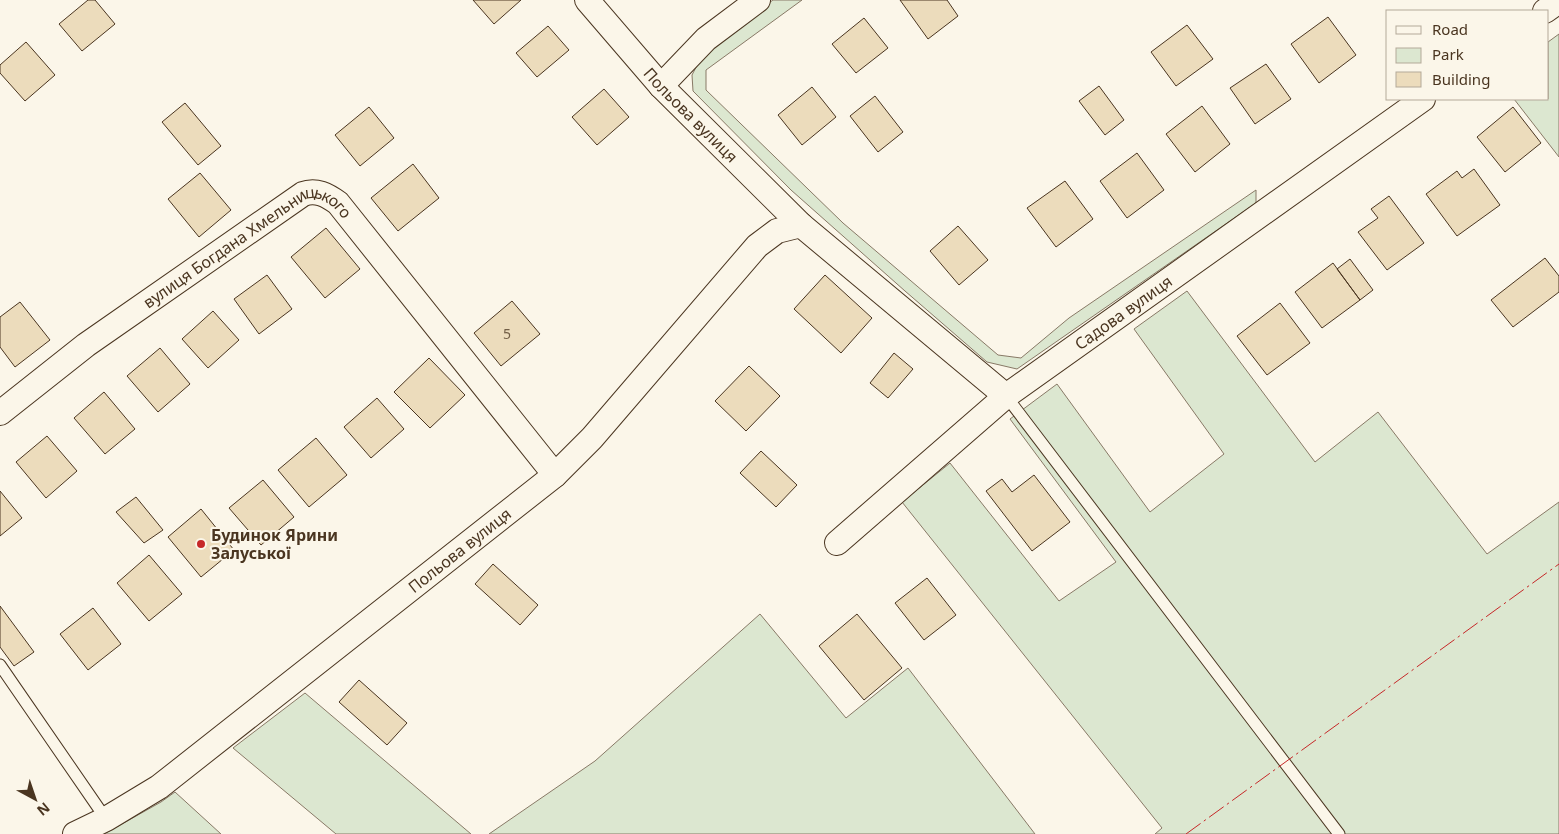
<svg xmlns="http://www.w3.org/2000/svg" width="1559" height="834" font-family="'Noto Sans',sans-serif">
  <rect width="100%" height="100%" fill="#fbf6e9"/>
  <path fill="#dce7d0" stroke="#887966" d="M773 0H802L706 70V90L843 223 998 355 1021 358 1069 318 1256 190V203L1017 369 987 362 905 291 791 190 693 91 692 75 705 50Z
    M1559 34V157L1514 99H1548V42Z
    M1187 291 1315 462 1378 412 1487 554 1559 502V834H1155L1162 828 902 502 950 463 1059 601 1116 562 1010 419 1057 384 1150 512 1224 454 1134 329Z
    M760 614 846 718 908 668 1035 834H489L595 761Z
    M305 693 471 834H336L233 748Z
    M175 792 221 834H104L161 802Z"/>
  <path fill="#ecdcbc" stroke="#4a3520" d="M88 0H95L115 24 82 51 59 24Z
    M473 0H521L494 24Z
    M900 0H947L958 16 928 39Z
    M1328 17 1356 55 1319 83 1291 44Z
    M864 18 888 48 856 73 832 44Z
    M1187 25 1213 59 1176 86 1151 52Z
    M548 26 569 50 537 77 516 53Z
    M26 42 55 75 25 101 0 73V65Z
    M1266 64 1291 99 1255 124 1230 88Z
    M1099 86 1124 120 1105 135 1079 101Z
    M812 87 836 117 802 145 778 115Z
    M604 89 629 117 597 145 572 117Z
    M875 96 903 132 878 152 850 116Z
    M185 103 221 146 198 165 162 122Z
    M1202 106 1230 144 1195 172 1166 134Z
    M369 107 394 138 360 166 335 135Z
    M1513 107 1541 143 1505 172 1477 137Z
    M1137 153 1164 190 1127 218 1100 181Z
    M413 164 439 198 398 231 371 198Z
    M1474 169 1500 205 1457 236 1426 194 1457 171 1462 178Z
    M200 173 231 210 199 237 168 199Z
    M1065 181 1093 219 1056 247 1027 208Z
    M1389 196 1424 243 1387 270 1358 232 1378 218 1371 209Z
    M958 226 988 260 959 285 930 251Z
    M326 228 360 269 325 298 291 257Z
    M1545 258 1559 276V292L1513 327 1491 300Z
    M1350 259 1373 290 1360 300 1337 269Z
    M1333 263 1360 300 1322 328 1295 292Z
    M267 275 292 309 259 334 234 299Z
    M825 275 872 318 841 353 794 309Z
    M512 301 540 334 501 366 474 333Z
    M20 302 50 340 15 367 0 347V317Z
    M1280 303 1310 343 1267 375 1237 336Z
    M213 311 239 340 208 368 182 339Z
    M160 348 190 384 158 412 127 376Z
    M894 353 913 369 888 398 870 383Z
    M429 358 465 395 430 428 394 392Z
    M749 366 780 396 746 431 715 401Z
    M104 392 135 429 105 454 74 418Z
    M377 398 404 429 371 458 344 427Z
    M47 436 77 471 46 498 16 462Z
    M316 438 347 475 309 507 278 470Z
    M761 451 797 485 776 507 740 473Z
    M1034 475 1070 522 1032 551 986 491 1002 479 1012 492Z
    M263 480 294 517 261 545 229 508Z
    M0 491 22 518 0 536Z
    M136 497 163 530 144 543 116 512Z
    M201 509 234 550 201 577 168 537Z
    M149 555 182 594 149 621 117 583Z
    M493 564 538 605 520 625 475 584Z
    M927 578 956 615 924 640 895 603Z
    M0 606 34 652 14 666 0 647Z
    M93 608 121 644 88 670 60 634Z
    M857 614 902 668 864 700 819 646Z
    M359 680 407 723 387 745 339 702Z"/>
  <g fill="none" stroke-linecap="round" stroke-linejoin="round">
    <g stroke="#4a3520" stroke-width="13">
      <path id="service" d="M1006 396 1339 834
        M0 665 106 819"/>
    </g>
    <g stroke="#4a3520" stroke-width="26">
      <g id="minor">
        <path id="s1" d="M587 0 661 86 801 225 1006 396"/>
        <path d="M1545 11 1559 1"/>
        <path d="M661 86 706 39 758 0"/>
        <path id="s2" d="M0 413 86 345 303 194C316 189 327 195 338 203L555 475"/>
        <path id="s3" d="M837 543 1006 396 1423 99"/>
        <path id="s4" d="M75 834 106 819 159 787 555 475 592 438 757 246 777 231 801 225"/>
      </g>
    </g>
    <use href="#service" stroke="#fbf6e9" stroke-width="11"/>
    <use href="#minor" stroke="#fbf6e9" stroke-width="24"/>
    <path stroke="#c62828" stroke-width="1" stroke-dasharray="18 4 2.5 4" stroke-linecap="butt" d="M1186 834 1559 564"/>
  </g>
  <circle fill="#c62828" stroke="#fbf6e9" stroke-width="2" cx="201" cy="544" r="5"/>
  <g text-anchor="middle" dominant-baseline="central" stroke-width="4" stroke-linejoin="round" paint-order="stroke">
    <g font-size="14" fill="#725f47">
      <text x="507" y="333">5</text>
    </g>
    <g font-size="16" fill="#4a3520" stroke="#fbf6e9">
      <text stroke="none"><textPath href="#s1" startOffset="155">Польова вулиця</textPath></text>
      <text stroke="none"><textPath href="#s2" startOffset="305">вулиця Богдана Хмельницького</textPath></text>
      <text stroke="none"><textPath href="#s3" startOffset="368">Садова вулиця</textPath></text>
      <text stroke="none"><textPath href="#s4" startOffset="479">Польова вулиця</textPath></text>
    </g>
    <g font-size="16" font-weight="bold" fill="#4a3520" stroke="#fbf6e9" text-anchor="start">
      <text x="211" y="535">Будинок Ярини<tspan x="211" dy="18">Залуської</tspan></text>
    </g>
  </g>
  <rect x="1386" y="10" width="162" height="90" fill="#fbf6e9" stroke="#b4a999"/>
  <rect x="1396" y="26" width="25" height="8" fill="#fbf6e9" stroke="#b4a999"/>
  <text x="1432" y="35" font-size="15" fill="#4a3520">Road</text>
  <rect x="1396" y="48" width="25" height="15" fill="#dce7d0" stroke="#b4a999"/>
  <text x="1432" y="60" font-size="15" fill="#4a3520">Park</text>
  <rect x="1396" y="72" width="25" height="15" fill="#ecdcbc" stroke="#b4a999"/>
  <text x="1432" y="85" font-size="15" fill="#4a3520">Building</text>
  <g transform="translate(35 799) rotate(140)" stroke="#fbf6e9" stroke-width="4" paint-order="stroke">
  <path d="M0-4L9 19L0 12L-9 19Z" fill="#4a3520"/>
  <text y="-8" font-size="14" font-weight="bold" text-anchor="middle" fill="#4a3520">N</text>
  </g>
</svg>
